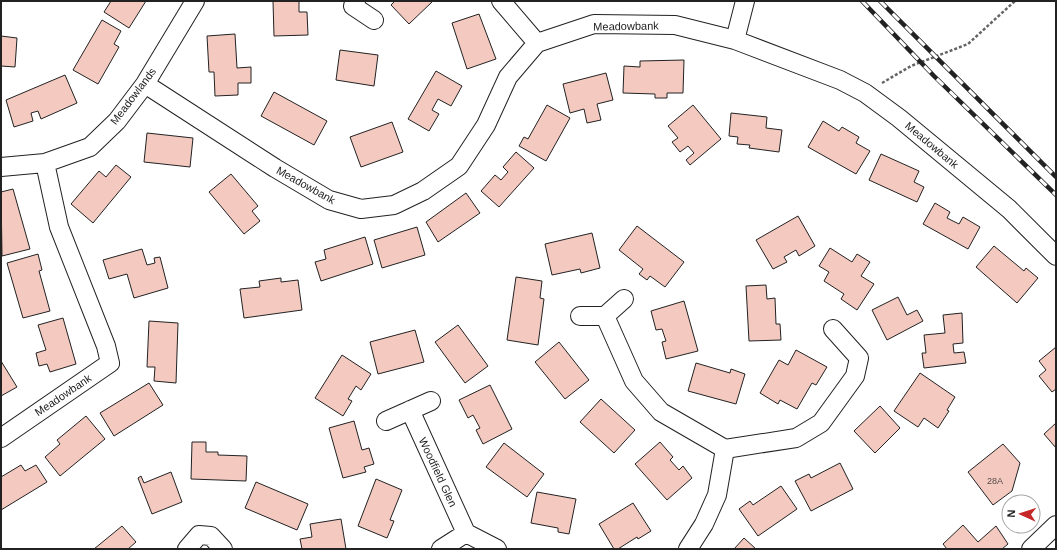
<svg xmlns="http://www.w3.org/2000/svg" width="1057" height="550" font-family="Arial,sans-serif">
  <rect width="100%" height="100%" fill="#fff"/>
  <path fill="#f3c9c0" stroke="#222" d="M111 1H146L129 28 104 12Z
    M273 1H299V12H307L308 35 274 36Z
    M395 1H433L409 24 391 5Z
    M479 14 496 59 467 69 452 23Z
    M102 20 121 31 114 44 119 47 98 84 73 70Z
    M235 34 237 68 251 67V83H238V95L215 96 214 72H209L207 36Z
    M1 36 17 38 15 67 1 66Z
    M340 50 378 55 374 86 336 80Z
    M684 60 683 93H667V98H655V94L623 93 624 66 640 67V61Z
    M436 71 462 86 451 106 438 99 432 110 439 114 429 131 408 119Z
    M606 73 613 100 597 104 601 120 587 123 584 109 570 113 563 84Z
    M65 75 77 103 41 119 38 111 31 113 33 121 14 127 6 100Z
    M274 92 327 121 314 145 261 116Z
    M547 105 570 118 546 161 519 146 524 137 528 139Z
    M693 105 721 139 690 165 686 160 694 153 688 146 680 152 672 142 678 138 668 126Z
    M731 113 767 117 766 128 782 130 779 152 749 148 750 145 737 144 738 137 729 136Z
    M823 121 839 131 842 127 859 137 856 143 870 151 856 174 808 147Z
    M392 122 403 152 361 167 350 137Z
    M147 133 193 138 190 167 144 162Z
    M516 152 534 168 499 207 481 191 495 175 501 180 508 172 503 167Z
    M881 154 919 171 914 182 924 187 917 202 869 180Z
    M116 165 131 177 93 223 71 204 99 171 106 177Z
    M231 174 258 206 252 211 260 221 244 234 209 192Z
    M13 189 30 249 2 256 1 192Z
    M466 193 480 213 438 242 426 222Z
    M935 203 950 212 947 218 959 224 963 217 980 227 968 249 923 224Z
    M798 216 815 246 799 256 796 250 784 257 787 262 773 269 756 240Z
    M637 226 684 262 665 287 650 276 647 280 639 274 643 269 619 250Z
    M417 227 425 255 382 268 374 240Z
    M592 233 600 268 581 273 580 269 552 275 545 244Z
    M365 237 373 264 321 281 315 262 326 259 324 250Z
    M994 246 1024 271 1026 268 1038 278 1017 303 976 267Z
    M830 248 852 262 857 254 870 262 861 276 874 284 857 310 841 299 844 294 824 281 829 272 819 266Z
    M142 249 147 265 155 263 154 258 160 257 168 288 134 298 127 274 109 279 103 260Z
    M38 254 42 270 39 271 50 311 23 318 7 263Z
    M516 277 542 281 540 298 544 299 538 345 507 340Z
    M281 278V282L298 280 302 310 244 318 240 289 260 287 259 281Z
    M766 285 767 299 775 298 776 324H780L781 340 749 341 746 286Z
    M898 297 907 315 917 310 923 321 887 340 872 310Z
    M684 301 698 351 666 359 662 342 666 341 662 329 656 330 651 311Z
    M962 313 963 343 953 344 954 353 964 352 966 363 924 368 922 353H926L924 335 945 333 943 315Z
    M63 318 76 364 50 372 47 364 39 366 36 353 46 350 38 325Z
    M149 321 178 323 176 383 154 381 155 367H147Z
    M458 325 488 366 465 383 435 342Z
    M415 330 424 362 378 374 370 342Z
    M559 342 589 380 565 399 535 362Z
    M1056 347V389L1052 392 1039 376 1046 370 1039 361Z
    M796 350 827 367 816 385 812 383 797 409 780 400 778 404 760 393 779 360 788 365Z
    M342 355 371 374 361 390 356 386 348 399 352 401 343 416 315 398Z
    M1 361 17 387 1 396Z
    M696 363 730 373 731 369 745 374 736 404 688 391Z
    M920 373 955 397 947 410 949 411 938 428 924 418 918 427 894 411Z
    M149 383 163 405 114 436 100 413Z
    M490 385 512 429 483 444 476 430 480 428 473 415 468 418 459 400Z
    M601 399 635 430 614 453 580 422Z
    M880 406 900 428 875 453 854 431Z
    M86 416 105 439 60 476 45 457 60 444 57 440Z
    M354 421 362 450 369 448 374 464 364 467 366 472 343 478 329 428Z
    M1056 423V448L1044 434Z
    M192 442H206V452H218V455L247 456 246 481 191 479Z
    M660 442 673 457 670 460 679 470 683 466 692 478 667 500 635 464Z
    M504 443 544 474 527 497 486 467Z
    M1003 444 1020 463 1012 491 993 505 968 472Z
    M840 463 853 489 811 511 795 481 809 474 811 478Z
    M21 465 25 471 36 465 47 482 1 510V477Z
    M171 472 182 502 152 514 138 478 141 476 144 483Z
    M376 479 402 490 390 520 394 521 387 538 358 526Z
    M256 482 308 504 297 530 245 508Z
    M781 486 797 509 758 536 739 509 750 501 753 505Z
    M537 492 576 499 569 534 558 532V528L531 523Z
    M633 503 651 531 638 539 637 537 618 549H614L599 524Z
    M341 519 346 549H302L300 539 312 537 310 524Z
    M963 525 978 542 996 526 1008 544 1002 549H947L943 544Z
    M122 526 136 542 128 549H94Z
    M744 538 756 549H734Z"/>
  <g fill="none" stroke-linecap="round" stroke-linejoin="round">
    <g stroke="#222" stroke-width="20">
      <path id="minor" d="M356 1 353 6 374 20
        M501 1 537 43
        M735 40 745 1
        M145 84 275 168 329 200 361 209 394 205 423 191 459 166 486 125 508 77 537 43 594 24 675 25 735 40 840 80 865 93 899 118 1009 209 1056 256
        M1 167 45 163 90 147 117 121 145 84 195 1
        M580 316H605L624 299
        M605 316 634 381 661 412 725 449 796 438 821 423 855 376 859 358 833 329
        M410 410 466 533
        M386 421 431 401
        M1 438 110 363 106 346 59 227 45 163
        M466 533 497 549
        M187 549 199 535 211 536 223 549
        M441 549 466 533
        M688 549 704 524 717 495 725 449
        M1031 549 1056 525"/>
    </g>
    <path stroke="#646464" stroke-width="2.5" stroke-dasharray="3 2" stroke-linecap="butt" d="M882 83 911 66 968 44 1015 1"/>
    <use href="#minor" stroke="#fff" stroke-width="18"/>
    <g stroke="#222" stroke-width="4.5">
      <path id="rail" d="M862 1 934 76 1056 195
        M880 1 1056 177"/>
    </g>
    <use href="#rail" stroke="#fff" stroke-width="3" stroke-dasharray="9" stroke-linecap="butt"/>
  </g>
  <g text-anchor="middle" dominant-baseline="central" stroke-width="3" stroke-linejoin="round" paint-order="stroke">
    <g font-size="9" fill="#564c4a">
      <text x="995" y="481">28A</text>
    </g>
    <g font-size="11" fill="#222" stroke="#fff">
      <text transform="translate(626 26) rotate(-1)">Meadowbank</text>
      <text transform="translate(133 96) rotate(-53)">Meadowlands</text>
      <text transform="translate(932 145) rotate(40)">Meadowbank</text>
      <text transform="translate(306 185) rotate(29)">Meadowbank</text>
      <text transform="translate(63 395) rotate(-34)">Meadowbank</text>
      <text transform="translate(438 472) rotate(65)">Woodfield Glen</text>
    </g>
  </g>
  <rect width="1057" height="550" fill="none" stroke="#222222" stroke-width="4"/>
  <g transform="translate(1021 514) rotate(273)"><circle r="19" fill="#ffffff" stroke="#a7a7a7"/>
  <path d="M0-3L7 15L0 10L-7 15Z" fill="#c62828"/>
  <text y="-6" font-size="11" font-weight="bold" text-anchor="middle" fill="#222222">N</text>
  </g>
</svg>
